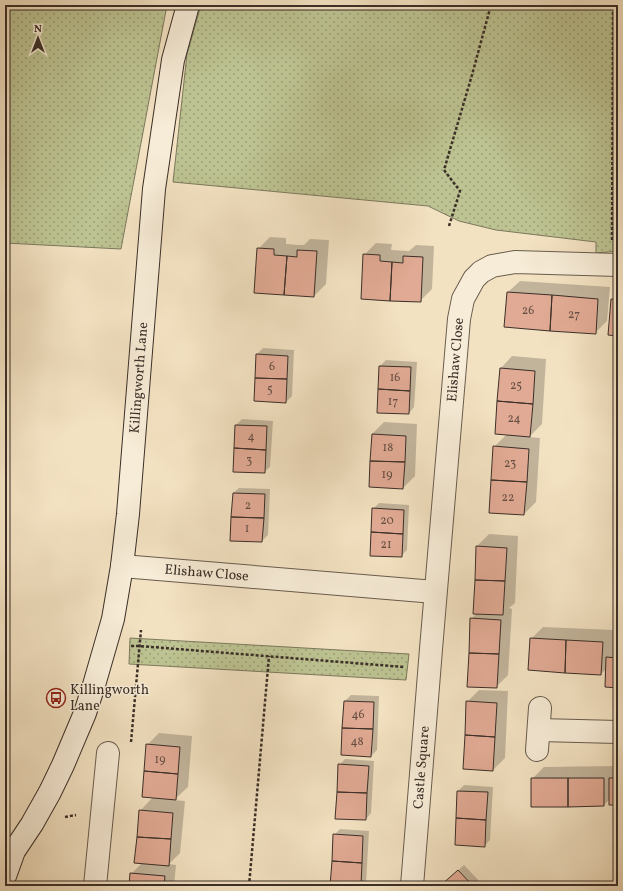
<svg xmlns="http://www.w3.org/2000/svg" width="623" height="891" font-family="Vollkorn,serif">
  <defs>
    <pattern id="grass-dots" width="8" height="8" patternUnits="userSpaceOnUse"><rect width="8" height="8" fill="#bdc392"/><path d="M2 2h.1M6 6h.1" fill="none" stroke="#9b9f77" stroke-width="1.8" stroke-linecap="round"/></pattern>
  </defs>
  <rect width="100%" height="100%" fill="#f3e2c2"/>
  <filter id="stains"><feTurbulence type="fractalNoise" baseFrequency=".005" numOctaves="4"/><feColorMatrix values="0 0 0 0 .2 0 0 0 0 .09 0 0 0 0 .02 0 0 0 .5 -.17"/></filter>
  <radialGradient id="worn" r=".72"><stop offset=".6" stop-color="#630" stop-opacity="0"/><stop offset="1" stop-color="#630" stop-opacity=".3"/></radialGradient>
  <path fill="url(#grass-dots)" stroke="#7c795d" d="M5 5H167L121 249 5 243Z
    M201 5H618V251L596 253V242L496 230 459 221 428 206 173 182 187 54Z
    M130 638 409 654 406 680 129 664Z"/>
  <path fill="#0003" d="M270 237 286 238V244L299 245H304L310 239 329 240 326 284 314 296 258 249Z
    M376 243 392 244 391 250 409 251 416 245 434 246 432 289 420 301 364 255Z
    M520 281 610 287 607 321 595 333 508 292Z
    M618 293V335L612 299Z
    M263 348 294 350 292 396 286 402 257 354Z
    M512 356 546 359 542 424 529 437 540 438 536 502 524 514 494 447 507 434 501 368Z
    M386 360 417 362 414 407 409 413 380 366Z
    M242 419 273 421 270 467 264 472 236 425Z
    M384 422 417 424 415 476 403 488 372 434Z
    M239 488 270 489 268 535 262 541 233 493Z
    M379 503 409 505 407 550 401 556 373 509Z
    M489 534 518 536 515 603 509 608 512 609 508 675 496 687 471 619 477 613V546Z
    M543 627 614 630 613 652 618 647V687L607 668 601 674 531 639Z
    M479 690 508 691 505 758 493 770 467 702Z
    M351 695 379 696 377 750 371 756 345 701Z
    M159 733 192 736 188 787 174 800 185 801 180 853 169 864 176 865 174 886H130L131 874 142 863 140 811 153 797 147 745Z
    M345 759 374 761 371 813 366 819 339 765Z
    M616 766V773L618 770V804L610 799 604 805 532 779 544 767Z
    M464 785 493 787 490 840 484 846 458 791Z
    M340 829 369 831 366 883 363 886H331L334 835Z
    M464 865 484 886H441Z"/>
  <path fill="#e1aa94" stroke="#3b2f28" d="M257 248 274 249V255L287 256 284 295 254 293Z
    M297 250 317 251 314 297 284 295 287 256 297 257Z
    M363 254 380 255V261L392 262 390 301 361 299Z
    M403 256 423 257 421 302 390 301 392 262 403 263Z
    M507 292 552 295 550 331 504 327Z
    M552 295 598 299 596 334 550 331Z
    M611 299 618 300V336L608 335Z
    M256 354 288 356 287 379 255 378Z
    M379 366 411 367 410 391 378 389Z
    M500 368 535 371 533 404 497 401Z
    M255 378 287 379 286 403 254 401Z
    M378 389 410 391 409 414 377 413Z
    M497 401 533 404 530 437 495 434Z
    M235 425 267 426 266 450 234 448Z
    M372 434 406 436 405 462 370 461Z
    M493 446 529 449 527 482 491 480Z
    M234 448 266 450 265 473 233 472Z
    M370 461 405 462 403 489 369 487Z
    M491 480 527 482 524 515 489 513Z
    M233 493 265 494 264 518 231 517Z
    M372 508 404 510 403 534 371 532Z
    M231 517 264 518 262 542 230 541Z
    M371 532 403 534 402 557 370 556Z
    M476 546 507 548 505 581 475 580Z
    M475 580 505 581 503 615 473 614Z
    M470 618 501 620 499 654 469 653Z
    M530 638 566 640 565 673 528 670Z
    M566 640 603 642 601 675 565 673Z
    M469 653 499 654 497 688 467 687Z
    M606 657 618 658V688L605 687Z
    M344 701 374 702 373 729 342 728Z
    M466 701 497 703 495 737 465 735Z
    M342 728 373 729 371 757 341 755Z
    M465 735 495 737 493 771 463 769Z
    M146 744 180 747 178 774 144 771Z
    M338 764 369 766 367 793 337 792Z
    M144 771 178 774 176 800 142 797Z
    M531 778H568V807H531Z
    M568 778H604V806L568 807Z
    M609 778H618V805H609Z
    M457 791 488 792 486 820 456 818Z
    M337 792 367 793 366 820 335 819Z
    M139 810 173 813 171 839 137 837Z
    M456 818 486 820 485 847 455 845Z
    M333 834 363 836 362 863 332 861Z
    M137 837 171 839 169 866 134 863Z
    M332 861 362 863 361 886H330Z
    M458 870 473 886H440Z
    M130 873 165 876 164 886H129Z"/>
  <g fill="none" stroke-linecap="round" stroke-linejoin="round">
    <g stroke="#695c4e" stroke-width="24">
      <g id="street">
        <path id="s1" d="M122 566 435 592"/>
        <path d="M539 730 618 732"/>
        <path d="M537 750 540 708"/>
        <path d="M95 886 108 753"/>
        <path id="s2" d="M412 886 431 649 459 319 463 299 474 279 481 272 492 266 515 262 618 265"/>
      </g>
    </g>
    <g stroke="#3b2f28" stroke-width="24">
      <g id="secondary">
        <path id="s3" d="M5 876 14 851 32 824 50 792 63 765 85 713 94 685 113 619 122 566 128 514 154 189 173 60 188 5"/>
      </g>
    </g>
    <path stroke="#3b2f28" stroke-width="2.5" stroke-dasharray="3 2" stroke-linecap="butt" d="M449 226 460 191 444 170 472 75 491 5
      M612 240 613 5
      M131 646H139L404 667
      M131 742 141 630
      M65 817 76 815
      M249 886 269 656"/>
    <use href="#street" stroke="#f7ecd7" stroke-width="22"/>
    <use href="#secondary" stroke="#f7ecd7" stroke-width="22"/>
  </g>
  <defs>
    <g id="bus-ring" transform="scale(1)"><circle r="9.5" fill="#f7ecd7" stroke="#8f2418" stroke-width="1.5"/><path d="M-5-6H5V4H4V6H2V4H-2V6H-4V4H-5ZM-3.5-4V0h7V-4ZM-3.5 1.2v1.5H-2V1.2ZM2 1.2v1.5H3.5V1.2Z" fill="#8f2418"/></g>
  </defs>
  <g fill-rule="evenodd">
    <use href="#bus-ring" x="56" y="698"/>
  </g>
  <g text-anchor="middle" dominant-baseline="central" stroke-width="3" stroke-linejoin="round" paint-order="stroke">
    <g font-size="12" fill="#644e43">
      <text x="528" y="311">26</text>
      <text x="574" y="315">27</text>
      <text x="272" y="367">6</text>
      <text x="395" y="378">16</text>
      <text x="516" y="386">25</text>
      <text x="270" y="390">5</text>
      <text x="393" y="402">17</text>
      <text x="514" y="419">24</text>
      <text x="251" y="437">4</text>
      <text x="388" y="448">18</text>
      <text x="249" y="461">3</text>
      <text x="510" y="464">23</text>
      <text x="387" y="475">19</text>
      <text x="508" y="498">22</text>
      <text x="248" y="506">2</text>
      <text x="387" y="521">20</text>
      <text x="247" y="529">1</text>
      <text x="386" y="545">21</text>
      <text x="358" y="715">46</text>
      <text x="357" y="742">48</text>
      <text x="160" y="760">19</text>
    </g>
    <g font-size="14" fill="#3b2f28" stroke="#f7ecd7">
      <text stroke="none"><textPath href="#s2" startOffset="528">Elishaw Close</textPath></text>
      <text stroke="none"><textPath href="#s3" startOffset="523">Killingworth Lane</textPath></text>
      <text stroke="none"><textPath href="#s1" startOffset="85">Elishaw Close</textPath></text>
      <text stroke="none"><textPath href="#s2" startOffset="119">Castle Square</textPath></text>
    </g>
    <g font-size="14" fill="#3b2f28" stroke="#f7ecd7" text-anchor="start">
      <text x="70" y="690">Killingworth<tspan x="70" dy="16">Lane</tspan></text>
    </g>
  </g>
  <rect width="623" height="891" fill="none" stroke="#f3e2c2" stroke-width="20"/>
  <rect x="6" y="6" width="611" height="879" fill="none" stroke="#3b2f28" stroke-width="2"/>
  <rect x="10" y="10" width="603" height="871" fill="none" stroke="#3b2f28"/>
  <g transform="translate(38 38)" stroke="#f7ecd7" stroke-width="3" paint-order="stroke">
  <path d="M0-3L7 15L0 10L-7 15Z" fill="#3b2f28"/>
  <text y="-6" font-size="11" font-weight="bold" text-anchor="middle" fill="#3b2f28">N</text>
  </g>
  <rect width="100%" height="100%" filter="url(#stains)"/>
  <rect width="100%" height="100%" fill="url(#worn)"/>
</svg>
